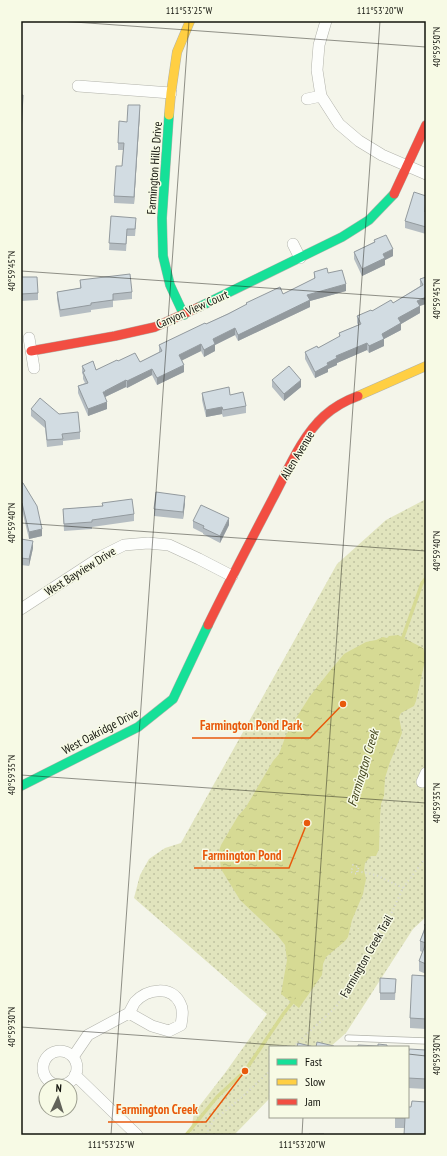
<svg xmlns="http://www.w3.org/2000/svg" width="447" height="1156" font-family="'PT Sans Narrow',sans-serif">
  <defs>
    <pattern id="park-dots" width="8" height="8" patternUnits="userSpaceOnUse"><rect width="8" height="8" fill="#e1e4bd"/><path d="M2 2h.1M6 6h.1" fill="none" stroke="#c0c3a1" stroke-width="1.8" stroke-linecap="round"/></pattern>
    <pattern id="water-ripples" width="26" height="14" patternUnits="userSpaceOnUse"><rect width="26" height="14" fill="#d6da94"/><path d="M2 4q2-2 4 0t4 0M15 11q2-2 4 0t4 0" fill="none" stroke="#b7ba7e"/></pattern>
  </defs>
  <rect width="100%" height="100%" fill="#f4f5ea"/>
  <path fill="url(#park-dots)" d="M426 499V917L413 929 346 1033 330 1047H270V1098L234 1135H190L194 1113 225 1073 267 1014 134 898 140 875 149 859 165 848 181 843 337 564 386 520Z"/>
  <path fill="url(#water-ripples)" d="M398 635 423 648 426 656 416 701 414 706 401 713 399 717 402 733 390 762 385 778 384 796 381 804 380 817 379 849 376 856H371L365 863 364 870 366 879 363 894 352 920 348 937 345 941 326 957 323 964 322 975 299 1008 281 994 287 960 285 945 278 936 240 900 221 869 219 851 221 845 238 816 246 807 273 761 279 754 286 735 298 715 310 696 329 672 344 654 353 649 366 642 376 640 383 637 387 638 389 636Z"/>
  <g fill="none" stroke-linecap="round" stroke-linejoin="round">
    <path stroke="#d6da94" stroke-width="3.5" d="M402 640 422 583 426 578
      M186 1135 217 1097 245 1071 284 1013 292 1003 293 998"/>
    <g stroke="#b2b3ab" stroke-width="7">
      <path id="lane" d="M348 1038 426 1041"/>
    </g>
    <g stroke="#b2b3ab" stroke-width="12">
      <path id="street" d="M326 21 319 45 317 70 321 96 339 124 359 141 382 155 426 174
        M78 86 171 93
        M307 99 321 96
        M293 244 300 258
        M29 338 34 368
        M21 609 102 556 124 545 148 543 169 545 199 559 232 576
        M422 782 426 773
        M43 1068a17 17 0 1 1 34 0a17 17 0 1 1-34 0Z
        M73 1057 88 1035 129 1013 152 1026 169 1031 181 1025C182 1017 184 1010 180 1003 171 985 147 989 135 1002 133 1005 131 1010 129 1013
        M75 1075 137 1135"/>
    </g>
    <g stroke="#b2b3ab" stroke-width="10">
      <path id="fast" d="M169 115 162 218 163 256 170 285 184 315
        M199 307 342 237 369 220 394 194
        M21 786 138 727 173 699 208 625"/>
    </g>
    <g stroke="#b2b3ab" stroke-width="10">
      <path id="slow" d="M169 115 171 93 177 52 190 21
        M358 396 426 366"/>
    </g>
    <g stroke="#b2b3ab" stroke-width="10">
      <path id="jam" d="M394 194 426 125
        M31 351 115 336 155 327 199 307
        M208 625C229 582 251 540 273 498 288 470 301 437 324 416 334 407 347 400 358 396"/>
    </g>
    <path stroke="#dadbd7" stroke-width="2" stroke-dasharray="1 3" stroke-linecap="butt" d="M357 871V874L351 872 353 865 359 867 357 871 376 875 403 888
      M293 1047 336 1007 362 967 392 912 403 888 426 857
      M206 1135 213 1121 242 1097 270 1071"/>
    <use href="#lane" stroke="#fdfefc" stroke-width="5.5"/>
    <use href="#street" stroke="#fdfefc" stroke-width="11"/>
    <use href="#fast" stroke="#16e098" stroke-width="9"/>
    <use href="#slow" stroke="#ffcf43" stroke-width="9"/>
    <use href="#jam" stroke="#f24e42" stroke-width="9"/>
  </g>
  <path fill="#b5bdc2" d="M140 112 134 204 114 203V196L122 166 123 150H118V143L127 122Z
    M426 196V234L405 228V221Z
    M111 216 136 225 135 236H127L126 251 109 250Z
    M374 240 393 256 385 260V265L362 276 354 259V252L374 242Z
    M21 267 22 277 38 293V300L21 301Z
    M314 272 328 273 346 291 310 301V307L238 341 235 335 215 345V351L204 357 201 351 182 360 184 372 157 385 152 375 127 388 126 387 105 397 107 409 88 416 78 393V386L85 383 83 379V375L82 373V366L96 370 118 361 140 362 159 352V345L206 324 246 305V303L283 294 314 279Z
    M426 277 420 306V313L401 324V330L384 339V346L369 353 367 350 337 363V365L328 369V372L315 378 305 359V352L318 348 339 337V333L358 325 357 323V316L372 311 393 303 420 286V279Z
    M80 280 132 292V299L113 301V307L91 310V312L60 317 57 299V292L80 288Z
    M272 380 301 387 284 401 272 387Z
    M202 393 230 395 246 406V413L223 417 222 414 206 417 202 400Z
    M31 409 80 432V439L63 441V445L47 447 45 428 31 416Z
    M21 482 42 536 29 539 22 510 21 511Z
    M102 503 134 514V521L92 527V529L64 531 63 509 102 506Z
    M185 503 183 519 154 516V509Z
    M193 521 229 525 220 543 203 534V533L193 528Z
    M21 539 33 548 29 566 21 565Z
    M426 923V974L419 971V961L422 952 420 951V941L424 929V925Z
    M426 976V1029L410 1028V1018Z
    M396 979 395 1000H380V993Z
    M426 1050V1089L408 1088V1051Z
    M411 1107 405 1128H395V1117Z"/>
  <path fill="#939a9e" d="M140 105V112L134 204V197Z
    M393 249V256L385 260V265L362 276V269L383 254Z
    M346 284V291L310 301V307L238 341V335L307 295Z
    M426 297V304L420 306V313L401 324V330L384 339V346L369 353V346L417 301Z
    M235 328V335L215 345V351L204 357V350L213 339Z
    M367 343V350L337 363V365L328 369V372L315 378V372L327 363 336 356Z
    M201 344V351L179 362V355Z
    M184 365V372L157 385V378Z
    M152 369V375L127 388V381Z
    M126 380V387L105 397 103 392 105 391Z
    M301 380V387L284 401V394Z
    M107 402V409L88 416V409Z
    M222 407V414L206 417V410Z
    M185 496V503L183 519V512Z
    M22 503V510L21 511V504Z
    M229 518V525L220 543V536Z
    M42 529V536L29 539V532Z
    M33 541V548L29 566V559Z"/>
  <path fill="#d2dce2" stroke="#939a9e" d="M21 95H23L21 134Z
    M128 105H140L134 197 114 196 116 166H122L124 143H118L119 121 127 122Z
    M414 192 426 196 425 212H426V227L405 221Z
    M111 216 136 218 135 229H127L126 244 109 243Z
    M386 235 393 249 383 254 385 258 362 269 354 252 375 242 374 240Z
    M21 267 22 277H37L38 293 21 294Z
    M327 268 328 273 342 270 346 284 307 295 310 300 238 335 235 328 213 339 215 344 204 350 201 344 179 355 184 365 157 378 152 369 127 381 126 380 105 391V392H103L107 402 88 409 78 386 88 383 83 372 85 371 82 366 93 361 96 370 117 360 118 361 135 353 140 362 162 351 159 345 205 323 206 324 228 314 247 304 246 303 280 287 283 294 315 278 314 272Z
    M130 274 132 292 113 294V300L91 303V305L60 310 57 292 81 288 80 280Z
    M426 277V297L417 301 420 306 398 318 401 323 382 334 384 339 369 346 367 343 336 356 337 358 327 363 328 365 315 372 305 352 317 346 318 348 340 336 339 333 361 324 357 316 371 310 372 311 391 300 393 303 423 285 420 279Z
    M289 366 301 380 284 394 272 380Z
    M229 387 230 395 243 392 246 406 223 410 222 407 206 410 202 393Z
    M40 398 59 414 78 412 80 432 62 434 63 439 47 440 45 421 31 409Z
    M21 482 23 483 37 506 42 529 29 532 22 503 21 504Z
    M156 492 185 496 183 512 154 509Z
    M132 499 134 514 92 520V522L64 524 63 509 103 506 102 503Z
    M201 505 229 518 220 536 203 528 204 526 193 521Z
    M21 539 33 541 29 559 21 558Z
    M426 923V964L419 961 426 943 420 941 426 926 424 925Z
    M412 975 426 976V1019L410 1018Z
    M380 978 396 979 395 993H380Z
    M317 1042 334 1046 333 1047H316Z
    M298 1043 314 1047H297Z
    M378 1044 387 1045V1047H358V1045L378 1046Z
    M409 1049 426 1050V1079L408 1078V1051H409Z
    M412 1101 426 1102V1135H404L405 1118H395V1117H408V1107H411Z
    M309 1134H324V1135H309Z"/>
  <path fill="none" stroke="#13140d" stroke-width="1" stroke-opacity="0.45" d="M60 21 426 47M21 271 426 299M21 523 426 551M21 775 426 803M21 1027 304 1047M308 1047 380 21M408 1054 426 1056M111 1135 189 21M302 1135 303 1117"/>
  <g text-anchor="middle" dominant-baseline="central" stroke-width="3" stroke-linejoin="round" paint-order="stroke">
    <g font-size="12" fill="#13140d" stroke="#f7fae5">
      <text transform="translate(154 168) rotate(-86)">Farmington Hills Drive</text>
      <text transform="translate(192 309) rotate(-24)">Canyon View Court</text>
      <text transform="translate(297 455) rotate(-59)">Allen Avenue</text>
      <text transform="translate(80 571) rotate(-32)">West Bayview Drive</text>
      <text transform="translate(100 731) rotate(-28)">West Oakridge Drive</text>
      <text transform="translate(366 956) rotate(-60)">Farmington Creek Trail</text>
    </g>
    <g font-size="13" font-style="italic" fill="#3f4119" stroke="#f7fae5">
      <text transform="translate(363 768) rotate(-73)">Farmington Creek</text>
    </g>
  </g>
  <path fill="none" stroke="#e8590c" stroke-width="1.5" d="M343 704L310 738H192M307 823L289 868H194M245 1071L206 1122H108"/>
  <g fill="#e8590c" stroke="#f7fae5" stroke-width="1.5">
    <circle cx="343" cy="704" r="4"/>
    <circle cx="307" cy="823" r="4"/>
    <circle cx="245" cy="1071" r="4"/>
  </g>
  <g font-size="13" text-anchor="middle" font-weight="bold" fill="#e8590c" stroke="#f7fae5" stroke-width="3" stroke-linejoin="round" paint-order="stroke">
    <text x="251" y="730">Farmington Pond Park</text>
    <text x="242" y="860">Farmington Pond</text>
    <text x="157" y="1114">Farmington Creek</text>
  </g>
  <rect width="447" height="1156" fill="none" stroke="#f7fae5" stroke-width="44"/>
  <rect x="269" y="1046" width="140" height="72" fill="#f7fae5" stroke="#9c9e8f"/>
  <rect x="277" y="1059" width="20" height="6" fill="#16e098" stroke="#9c9e8f"/>
  <text x="305" y="1066" font-size="12" fill="#13140d">Fast</text>
  <rect x="277" y="1079" width="20" height="6" fill="#ffcf43" stroke="#9c9e8f"/>
  <text x="305" y="1086" font-size="12" fill="#13140d">Slow</text>
  <rect x="277" y="1099" width="20" height="6" fill="#f24e42" stroke="#9c9e8f"/>
  <text x="305" y="1106" font-size="12" fill="#13140d">Jam</text>
  <g transform="translate(58 1098) rotate(4)"><circle r="19" fill="#f7fae5" stroke="#9c9e8f"/>
  <path d="M0-3L7 15L0 10L-7 15Z" fill="#62635a"/>
  <text y="-6" font-size="11" font-weight="bold" text-anchor="middle" fill="#13140d">N</text>
  </g>
  <rect x="22" y="22" width="403" height="1112" fill="none" stroke="#13140d" stroke-width="1.5"/>
  <g font-size="10" text-anchor="middle" fill="#13140d">
    <text x="189" y="14">111°53'25"W</text>
    <text x="380" y="14">111°53'20"W</text>
    <text transform="translate(436 47) rotate(-90)" y="4">40°59'50"N</text>
    <text transform="translate(11 271) rotate(-90)" y="4">40°59'45"N</text>
    <text transform="translate(436 299) rotate(-90)" y="4">40°59'45"N</text>
    <text transform="translate(11 523) rotate(-90)" y="4">40°59'40"N</text>
    <text transform="translate(436 551) rotate(-90)" y="4">40°59'40"N</text>
    <text transform="translate(11 775) rotate(-90)" y="4">40°59'35"N</text>
    <text transform="translate(436 803) rotate(-90)" y="4">40°59'35"N</text>
    <text transform="translate(11 1027) rotate(-90)" y="4">40°59'30"N</text>
    <text transform="translate(436 1055) rotate(-90)" y="4">40°59'30"N</text>
    <text x="111" y="1148">111°53'25"W</text>
    <text x="302" y="1148">111°53'20"W</text>
  </g>
</svg>
